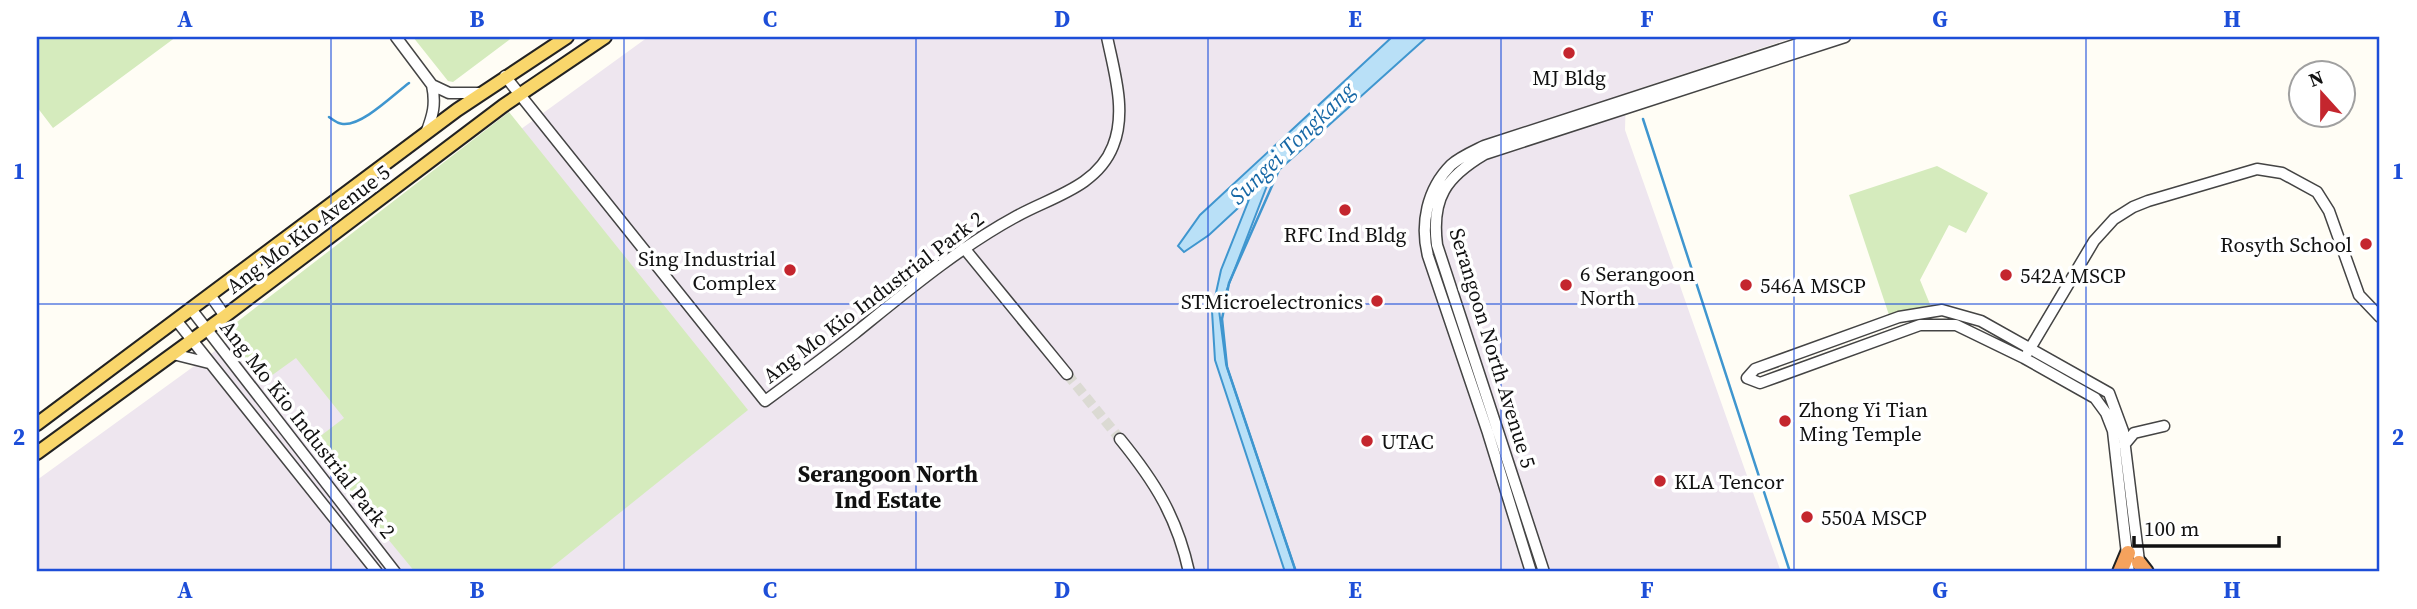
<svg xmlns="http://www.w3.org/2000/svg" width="2417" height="609" font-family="'Source Serif 4',serif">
  <rect width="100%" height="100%" fill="#fffdf5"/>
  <path fill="#eee6ef" d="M648 37H1795L1626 93 1625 130 1781 572H37V480Z"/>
  <path fill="#d5ebbd" d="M37 37H176L53 128 37 107Z
    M413 37H513L453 82 448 81Z
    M509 112 748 410 546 572H415L310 444 344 418 296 358 264 381 224 332Z
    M1937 166 1988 193 1966 233 1949 225 1920 280 1934 314 1912 316 1892 324 1849 195Z"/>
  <path fill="#b9e0f7" stroke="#3f96cf" stroke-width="2" d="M1392 37H1427L1270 178 1219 310 1226 364 1296 572H1285L1215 360 1212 311 1221 270 1250 197 1209 235 1184 252 1178 246 1200 215Z"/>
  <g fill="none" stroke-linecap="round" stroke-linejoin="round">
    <path stroke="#3f96cf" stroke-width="2.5" d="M329 117C333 120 338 124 343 124 362 126 393 95 409 83
      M1643 119 1790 572
      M1279 170 1229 283 1222 319 1227 367 1296 572"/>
    <path stroke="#dbdad3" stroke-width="10" stroke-dasharray="10 5" stroke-linecap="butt" d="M1067 374 1120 439"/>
    <g stroke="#444" stroke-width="13">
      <path id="minor" d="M396 37 432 85
        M505 76 765 401C795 379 825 357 854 334 906 292 958 248 1017 216 1051 197 1097 187 1113 146 1127 112 1114 71 1107 37
        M426 133C433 115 436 104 432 85L449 93H482
        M964 248 1067 374
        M210 295 225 316
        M191 309 395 572
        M176 320 377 572
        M2028 352 2094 241 2114 219 2133 207 2148 201 2257 169 2282 173 2317 192 2329 211 2359 295 2380 317
        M173 354 209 363
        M1120 439C1155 482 1177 517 1189 572
        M2124 445 2134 433 2164 426
        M1531 572 1488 433 1428 256C1420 224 1427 189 1451 165 1460 157 1474 151 1484 146L1819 37
        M1544 572 1437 245C1431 198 1446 177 1485 154L1845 37
        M2129 572 2113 431 2106 413 2095 398 2024 358 1956 325H1920L1760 383 1747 378 1755 369 1899 317 1942 310 1981 321 2109 393 2123 431 2140 569"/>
    </g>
    <g stroke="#222" stroke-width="16">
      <path id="major" d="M37 424 457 110 567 37
        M37 453 225 316 503 106 605 37"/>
    </g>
    <g stroke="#222" stroke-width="18">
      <path id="highway" d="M2139 563 2146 572
        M2120 572 2128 553"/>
    </g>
    <use href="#minor" stroke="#fff" stroke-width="10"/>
    <use href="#major" stroke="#f9d66b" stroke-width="12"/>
    <use href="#highway" stroke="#f5a25d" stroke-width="14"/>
  </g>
  <path fill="none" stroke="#1d4ed8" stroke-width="2" stroke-opacity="0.55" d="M331 37V572M624 37V572M916 37V572M1208 37V572M1501 37V572M1794 37V572M2086 37V572M37 304H2380"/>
  <g fill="#c4262e" stroke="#fff" stroke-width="2.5">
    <circle cx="1569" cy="53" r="7"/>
    <circle cx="1345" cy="210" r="7"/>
    <circle cx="2366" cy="244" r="7"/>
    <circle cx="790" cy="270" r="7"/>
    <circle cx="2006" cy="275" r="7"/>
    <circle cx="1566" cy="285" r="7"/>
    <circle cx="1746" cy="285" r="7"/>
    <circle cx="1377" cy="301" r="7"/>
    <circle cx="1785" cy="421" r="7"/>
    <circle cx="1367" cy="441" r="7"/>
    <circle cx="1660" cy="481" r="7"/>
    <circle cx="1807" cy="517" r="7"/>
  </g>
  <g text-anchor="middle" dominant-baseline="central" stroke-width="7" stroke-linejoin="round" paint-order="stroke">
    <g font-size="21" fill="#111" stroke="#fff" text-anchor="start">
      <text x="1569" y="77" text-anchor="middle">MJ Bldg</text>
      <text x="1345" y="234" text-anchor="middle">RFC Ind Bldg</text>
      <text x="2352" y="244" text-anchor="end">Rosyth School</text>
      <text x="776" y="258" text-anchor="end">Sing Industrial<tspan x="776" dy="24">Complex</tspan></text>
      <text x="1580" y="273">6 Serangoon<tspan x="1580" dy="24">North</tspan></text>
      <text x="2020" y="275">542A MSCP</text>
      <text x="1760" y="285">546A MSCP</text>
      <text x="1363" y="301" text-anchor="end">STMicroelectronics</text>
      <text x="1799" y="409">Zhong Yi Tian<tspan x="1799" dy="24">Ming Temple</tspan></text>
      <text x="1381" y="441">UTAC</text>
      <text x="1674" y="481">KLA Tencor</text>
      <text x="1821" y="517">550A MSCP</text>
    </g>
    <g font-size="21" fill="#111" stroke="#fff">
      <text transform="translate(308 229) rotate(-37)">Ang Mo Kio Avenue 5</text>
      <text transform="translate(873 297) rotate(-37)">Ang Mo Kio Industrial Park 2</text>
      <text transform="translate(1493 348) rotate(73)">Serangoon North Avenue 5</text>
      <text transform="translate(308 429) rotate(52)">Ang Mo Kio Industrial Park 2</text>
    </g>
    <g font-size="23" font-style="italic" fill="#1768a6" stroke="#fff">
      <text transform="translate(1292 143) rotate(-44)">Sungei Tongkang</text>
    </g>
    <g font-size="23" font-weight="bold" fill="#111" stroke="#fff">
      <text x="888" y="474">Serangoon North<tspan x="888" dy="26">Ind Estate</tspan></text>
    </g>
  </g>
  <rect width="2417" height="609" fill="none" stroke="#ffffff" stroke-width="77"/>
  <g transform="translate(2322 94) rotate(339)"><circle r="33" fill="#ffffff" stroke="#a0a0a0" stroke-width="2"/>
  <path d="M0-5L12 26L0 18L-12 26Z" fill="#c4262e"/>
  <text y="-10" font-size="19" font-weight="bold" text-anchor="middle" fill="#111111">N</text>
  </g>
  <path d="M2134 536v10h145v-10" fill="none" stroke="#111111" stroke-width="3.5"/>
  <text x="2144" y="536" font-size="21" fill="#111111" stroke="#ffffff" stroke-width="5" paint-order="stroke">100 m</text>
  <rect x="38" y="38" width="2340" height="532" fill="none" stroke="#1d4ed8" stroke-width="2.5"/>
  <g font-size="23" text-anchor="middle" font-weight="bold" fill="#1d4ed8">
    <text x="185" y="27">A</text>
    <text x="477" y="27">B</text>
    <text x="770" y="27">C</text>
    <text x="1062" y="27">D</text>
    <text x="1355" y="27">E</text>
    <text x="1647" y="27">F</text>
    <text x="1940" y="27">G</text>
    <text x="2232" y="27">H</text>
    <text x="19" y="179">1</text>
    <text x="2398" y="179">1</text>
    <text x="19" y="445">2</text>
    <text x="2398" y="445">2</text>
    <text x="185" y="598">A</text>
    <text x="477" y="598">B</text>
    <text x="770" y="598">C</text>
    <text x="1062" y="598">D</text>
    <text x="1355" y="598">E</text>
    <text x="1647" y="598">F</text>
    <text x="1940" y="598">G</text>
    <text x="2232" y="598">H</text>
  </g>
</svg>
